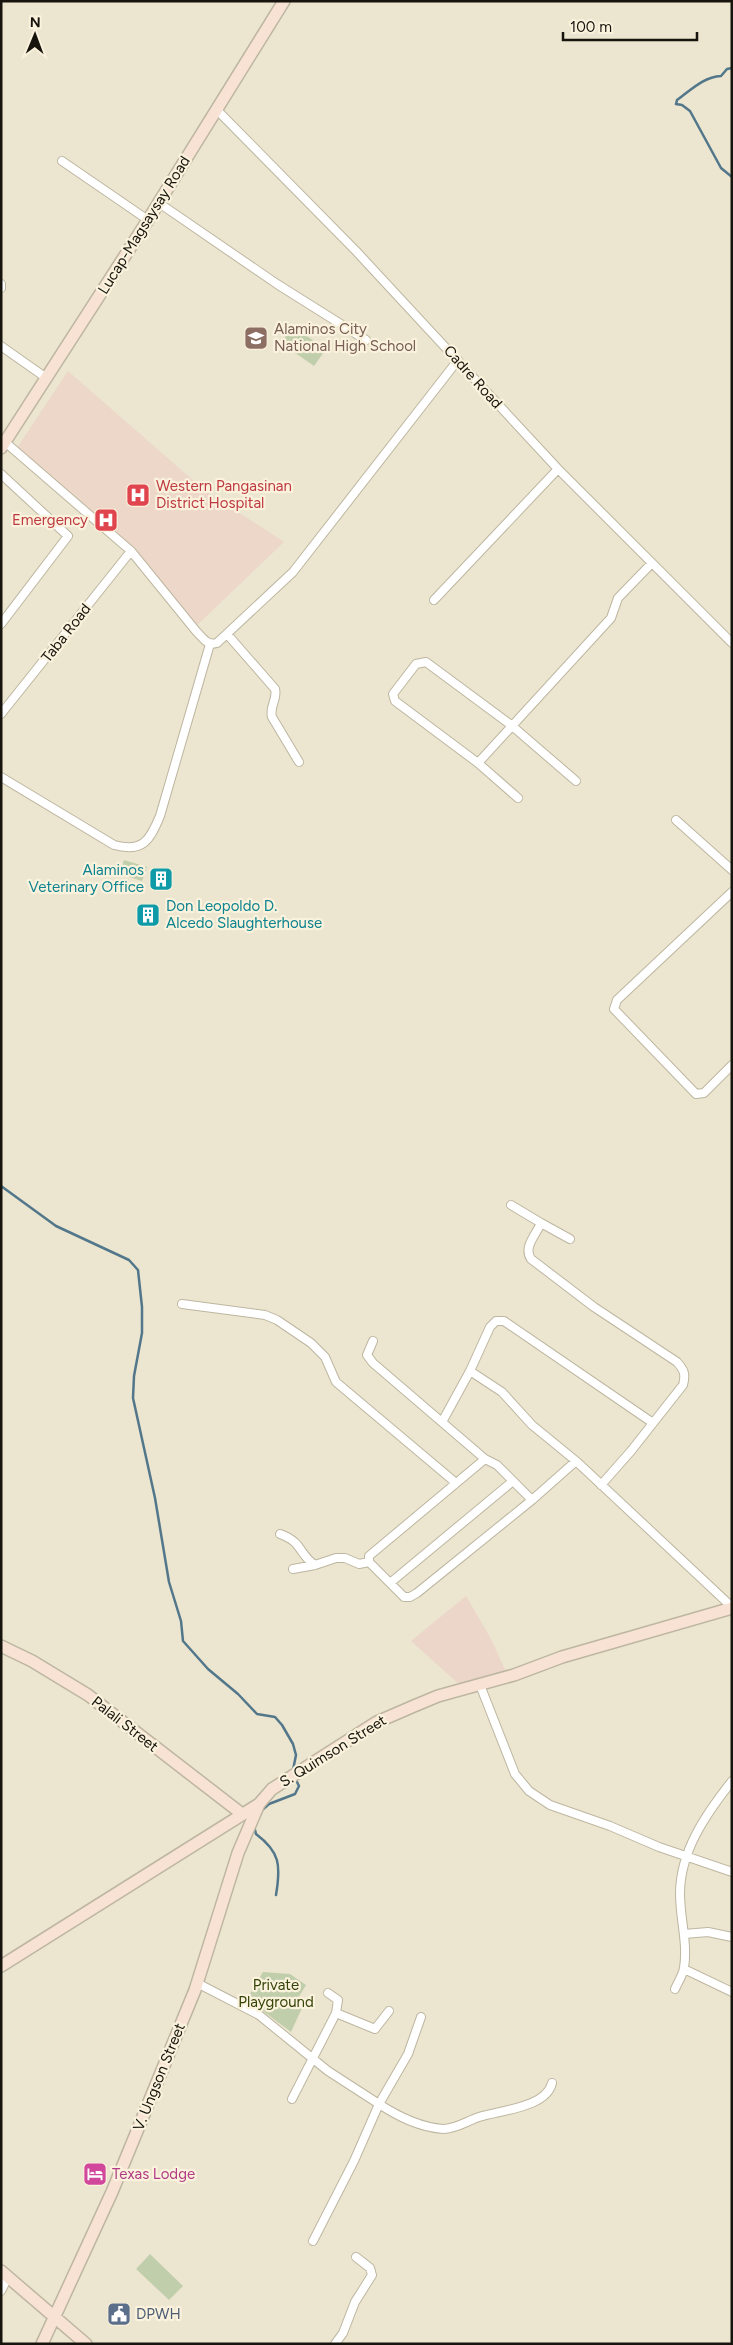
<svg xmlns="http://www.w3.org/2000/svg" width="733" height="2345" font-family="Figtree,sans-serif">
  <rect width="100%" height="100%" fill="#ece5cf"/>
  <path fill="#ecd6c9" d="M466 1596 491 1639 510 1681 469 1693 411 1641Z"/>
  <path fill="#ecd7c9" d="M68 371 203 489 284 542 193 629 131 554 13 454Z"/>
  <path fill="#c1ceac" d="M292 326 326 349 314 366 281 343Z
    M124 860 147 867 142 881 120 874Z
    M263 1972 290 1974 306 1985 295 2003 302 2008 291 2032 247 1999Z
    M150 2254 183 2286 169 2300 136 2269Z"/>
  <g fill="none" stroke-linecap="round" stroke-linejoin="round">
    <path stroke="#52778b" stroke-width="2.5" d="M732 68 727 69 721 76C703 77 691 90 677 100L676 104 682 105 690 111 721 168 732 177
      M1 1186 56 1226 129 1260 138 1270 142 1307V1333L134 1376 133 1398 155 1498 169 1582 181 1621 183 1641 208 1669 238 1694 257 1714 275 1717 282 1725 293 1744 296 1755 293 1770
      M261 1811 269 1804 295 1794 299 1786 297 1782
      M254 1826 256 1834C280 1852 281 1865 276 1895"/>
    <g stroke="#bdb6a0" stroke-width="10">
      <path id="street" d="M216 109 356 251 558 469 732 643
        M62 161 148 220
        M159 203 277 284 366 340
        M1 284V288
        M1 346 45 377
        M5 442 131 551 196 631C203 638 207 646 217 643L293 572 458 360
        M1 474 68 536 1 624
        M434 600 558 469
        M227 634 275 689C278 699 269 706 272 717L299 762
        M1 714 131 551
        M478 763 611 618 618 598 652 563
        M1 777 114 845C143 853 150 840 160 816L210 644
        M518 798 478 763 395 701 393 694 416 664 426 662 511 725 576 781
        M676 820 732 870
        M732 892 617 1000 614 1009 696 1094 704 1093 732 1065
        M511 1205 541 1223C536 1235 523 1247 531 1259L594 1307 677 1362C684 1370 686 1374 683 1385L631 1451 601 1485
        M541 1223 570 1239
        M182 1304 265 1315 277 1320 311 1343 325 1357 336 1382 456 1483
        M373 1341 367 1355 373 1363 485 1459 497 1465 532 1500
        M470 1371 502 1392 532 1425 576 1461 732 1607
        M442 1422 470 1371 490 1327 496 1321H504L653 1423
        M485 1459 369 1556V1562L404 1597H410L417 1593 532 1500 576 1461
        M280 1534C303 1542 299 1555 315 1565
        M293 1569 315 1565 336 1558H345L359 1564 369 1562
        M390 1583 513 1481
        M480 1685 515 1774 529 1791 550 1805 610 1826 659 1847 732 1872
        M684 1934 708 1932 732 1937
        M684 1969 732 1992
        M197 1983 259 2015 328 2071 379 2104 408 2054 421 2017
        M675 1989C678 1982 683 1975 684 1968 688 1943 680 1919 680 1894 680 1851 706 1814 732 1781
        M336 2013 375 2029 389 2011
        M292 2099 336 2013 338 2000 328 1993
        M313 2241 354 2161 379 2104C399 2117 419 2127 443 2129 456 2129 467 2121 479 2117 500 2110 546 2108 552 2083
        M1 2291 8 2277
        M335 2344 343 2333 355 2302 372 2275 370 2268 356 2257"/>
    </g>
    <g stroke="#bdb6a0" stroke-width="14">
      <path id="secondary" d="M1 448 148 220 284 1
        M1 1646 32 1661 88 1695 242 1814
        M1 1966 259 1804 272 1789 377 1722 414 1706 438 1696 514 1675 562 1657 732 1608
        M1 2271 86 2344
        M42 2344 112 2192 195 1990 238 1853 259 1804"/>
    </g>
    <use href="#street" stroke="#fff" stroke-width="8"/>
    <use href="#secondary" stroke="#f8e2d4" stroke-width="11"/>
  </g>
  <defs>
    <g id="school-square" transform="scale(1.25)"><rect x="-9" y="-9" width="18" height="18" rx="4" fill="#8d6e63" stroke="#faf2dc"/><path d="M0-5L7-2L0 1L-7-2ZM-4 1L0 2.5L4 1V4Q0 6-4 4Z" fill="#fff"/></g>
    <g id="hospital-square" transform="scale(1.25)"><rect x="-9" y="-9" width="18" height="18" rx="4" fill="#e0444e" stroke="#faf2dc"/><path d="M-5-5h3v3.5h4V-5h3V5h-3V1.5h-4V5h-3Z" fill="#fff"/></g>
    <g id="building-square" transform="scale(1.25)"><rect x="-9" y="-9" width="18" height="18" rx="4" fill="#0f9aa8" stroke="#faf2dc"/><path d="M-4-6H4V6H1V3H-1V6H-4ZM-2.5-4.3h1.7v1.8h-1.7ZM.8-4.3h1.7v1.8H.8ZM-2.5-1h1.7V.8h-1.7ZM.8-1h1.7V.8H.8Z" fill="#fff"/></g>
    <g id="hotel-square" transform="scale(1.25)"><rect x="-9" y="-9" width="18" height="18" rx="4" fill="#d1479c" stroke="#faf2dc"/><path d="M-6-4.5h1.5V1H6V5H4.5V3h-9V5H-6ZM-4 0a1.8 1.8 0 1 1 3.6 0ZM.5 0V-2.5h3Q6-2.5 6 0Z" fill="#fff"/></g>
    <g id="civic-square" transform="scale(1.25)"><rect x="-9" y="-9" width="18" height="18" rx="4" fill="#5c6f8a" stroke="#faf2dc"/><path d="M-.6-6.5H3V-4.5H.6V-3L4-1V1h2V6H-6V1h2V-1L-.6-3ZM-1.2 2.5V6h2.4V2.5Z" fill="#fff"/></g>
  </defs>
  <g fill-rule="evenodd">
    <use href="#school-square" x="256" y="338"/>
    <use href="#hospital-square" x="138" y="495"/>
    <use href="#hospital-square" x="106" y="520"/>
    <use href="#building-square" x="161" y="879"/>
    <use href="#building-square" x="148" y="915"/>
    <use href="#hotel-square" x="95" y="2174"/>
    <use href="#civic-square" x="119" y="2314"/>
  </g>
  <g text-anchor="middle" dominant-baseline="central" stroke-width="4.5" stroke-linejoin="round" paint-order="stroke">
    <g font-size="15" fill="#17140d" stroke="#faf2dc">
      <text transform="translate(144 225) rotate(-58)">Lucap-Magsaysay Road</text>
      <text transform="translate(473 377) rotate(48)">Cadre Road</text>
      <text transform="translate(66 633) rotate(-52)">Taba Road</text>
      <text transform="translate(125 1724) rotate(38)">Palali Street</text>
      <text transform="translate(333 1751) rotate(-32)">S. Quimson Street</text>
      <text transform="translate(159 2077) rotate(-68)">V. Ungson Street</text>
    </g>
    <g font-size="15" fill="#785e54" stroke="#faf2dc" text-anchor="start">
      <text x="274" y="329">Alaminos City<tspan x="274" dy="17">National High School</tspan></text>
    </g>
    <g font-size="15" fill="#be3a42" stroke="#faf2dc" text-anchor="start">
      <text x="156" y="486">Western Pangasinan<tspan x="156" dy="17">District Hospital</tspan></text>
      <text x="88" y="520" text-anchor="end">Emergency</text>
    </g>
    <g font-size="15" fill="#0d838f" stroke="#faf2dc" text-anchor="end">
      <text x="144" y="870">Alaminos<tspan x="144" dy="17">Veterinary Office</tspan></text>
      <text x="166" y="906" text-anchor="start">Don Leopoldo D.<tspan x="166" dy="17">Alcedo Slaughterhouse</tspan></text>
    </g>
    <g font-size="15" fill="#344307" stroke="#faf2dc">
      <text x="276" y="1985">Private<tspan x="276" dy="17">Playground</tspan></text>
    </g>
    <g font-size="15" fill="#b23c85" stroke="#faf2dc" text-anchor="start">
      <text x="112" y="2174">Texas Lodge</text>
    </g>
    <g font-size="15" fill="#4e5e75" stroke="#faf2dc" text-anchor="start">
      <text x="136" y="2314">DPWH</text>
    </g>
  </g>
  <rect width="733" height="2345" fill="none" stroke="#17140d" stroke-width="5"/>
  <g transform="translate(35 35) rotate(1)" stroke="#faf2dc" stroke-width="4" paint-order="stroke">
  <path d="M0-4L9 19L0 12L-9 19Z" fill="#17140d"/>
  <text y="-8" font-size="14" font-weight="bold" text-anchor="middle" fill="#17140d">N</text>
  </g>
  <path d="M563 32v8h134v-8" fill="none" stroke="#17140d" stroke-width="2.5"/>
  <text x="570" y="32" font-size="15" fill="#17140d" stroke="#faf2dc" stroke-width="4" paint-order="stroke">100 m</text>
</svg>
